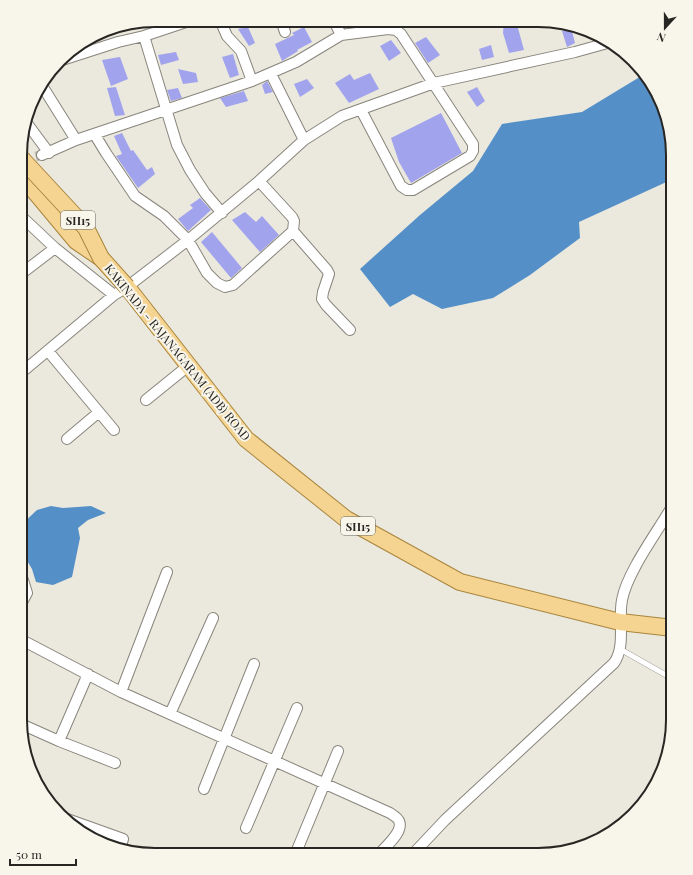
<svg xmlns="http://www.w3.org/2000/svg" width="693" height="875" font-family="'Playfair Display',serif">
  <rect width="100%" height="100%" fill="#ebe8de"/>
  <path fill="#5490c7" d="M643 75 655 88 673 155V179L579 222 580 238 530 275 493 298 442 309 413 294 390 307 360 269 420 215 473 171 502 124 582 112Z
    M51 506 63 508 91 506 106 513 88 520 78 528 80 538 72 577 53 585 36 582 32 569 20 549V526L37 510Z"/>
  <path fill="#a1a4ec" d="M504 21H516L524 50 509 53 503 33Z
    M248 27 255 43 249 46 238 29Z
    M304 27 312 42 297 50 298 51 282 61 275 44 294 35 292 33Z
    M562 31H572L575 43 567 47Z
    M426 37 440 55 428 63 415 43Z
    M391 40 401 53 389 61 380 46Z
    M491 45 494 57 482 60 479 49Z
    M176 52 179 60 161 65 158 55Z
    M233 54 239 75 230 78 222 57Z
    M120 57 128 79 111 86 102 60Z
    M178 69 196 73 198 82 183 84Z
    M370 73 379 89 349 103 335 83 350 74 354 80Z
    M307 79 314 88 300 97 294 84Z
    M267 81 273 92 265 94 262 85Z
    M116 87 125 115 115 116 107 88Z
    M477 87 485 101 477 107 467 92Z
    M178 88 182 98 171 101 167 90Z
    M244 91 248 101 226 107 220 98Z
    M441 113 462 153 411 183 399 162 391 138Z
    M122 133 131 151 133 150 147 170 152 167 155 174 138 188 116 156 122 154 114 136Z
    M200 198 211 210 188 231 178 219 193 208 190 205Z
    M245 212 256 222 262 216 279 235 260 252 232 220Z
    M212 232 242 268 231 278 201 242Z"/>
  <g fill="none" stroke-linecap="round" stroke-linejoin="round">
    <path stroke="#c4c1b8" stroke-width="10" stroke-dasharray="10 5" stroke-linecap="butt" d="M21 160 42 155"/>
    <g stroke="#88857c" stroke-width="6">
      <path id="lane" d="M620 649 673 679"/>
    </g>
    <g stroke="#88857c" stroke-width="12">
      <path id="street" d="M220 20 227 36 241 51 252 81
        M281 20 285 32
        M334 21 341 35
        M144 36 177 145 190 170 205 193 222 213
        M59 61 118 42 144 36 192 20
        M271 74 304 140
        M41 84 76 140
        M26 122 49 153
        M95 135 106 153 135 196 164 216 188 240 207 273 217 283 225 287 233 285 293 231 294 221 292 217 259 181
        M42 155 76 140 252 81 296 62 341 35 388 29 396 30 401 34 473 144V151L470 156 413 190H407L401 186 361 110
        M21 216 55 248 114 295
        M293 231 327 270 329 274 323 292 322 299 326 305 350 330
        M21 274 55 248
        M48 351 114 430
        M21 373 114 295 127 287 188 240 259 181 304 140 342 116 434 83 575 52 611 42
        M146 400 188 366
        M67 439 99 412
        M20 606 27 593 23 580 20 576
        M20 639 121 692 390 813C393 815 398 818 399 821 404 832 385 847 378 855
        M121 692 167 572
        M170 714 213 618
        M21 724 59 741 88 674
        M59 741 115 763
        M204 789 254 664
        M67 819 123 839 121 846
        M246 828 297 708
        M295 855 338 751
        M412 855 445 820 614 663C626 646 618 621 622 600 627 572 658 531 673 505"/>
    </g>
    <g stroke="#a9853c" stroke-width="18">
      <path id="primary" d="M21 175 76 241 101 258
        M127 287 246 439 346 519 460 582 620 622 673 628"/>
    </g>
    <use href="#lane" stroke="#fff" stroke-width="5"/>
    <use href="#street" stroke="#fff" stroke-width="10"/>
    <use href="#primary" stroke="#f5d492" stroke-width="16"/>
    <g stroke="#a9853c" stroke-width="18" stroke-linecap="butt">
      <path id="primary-bridge" d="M21 158 86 228 101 258 127 287"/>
    </g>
    <use href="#primary-bridge" stroke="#f5d492" stroke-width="16"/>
  </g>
  <g text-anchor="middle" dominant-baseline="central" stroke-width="4" stroke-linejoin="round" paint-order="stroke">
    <g fill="#f8f5eb" stroke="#66645e" stroke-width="1">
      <rect x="61" y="211" width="34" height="18" rx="3"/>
      <rect x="341" y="517" width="34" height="18" rx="3"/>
    </g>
    <g font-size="11" font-weight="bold" fill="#272622">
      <text x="78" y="220">SH15</text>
      <text x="358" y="526">SH15</text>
    </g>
    <g font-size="12" fill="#272622" stroke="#f8f5eb">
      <text transform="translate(178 352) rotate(51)">KAKINADA - RAJANAGARAM (ADB) ROAD</text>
    </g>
  </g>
  <path d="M0 0H693V875H0ZM155 27H538A128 128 0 0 1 666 155V720A128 128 0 0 1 538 848H155A128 128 0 0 1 27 720V155A128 128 0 0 1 155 27Z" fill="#f8f5eb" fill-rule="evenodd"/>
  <path fill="none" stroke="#272622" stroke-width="2" d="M155 27H538A128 128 0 0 1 666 155V720A128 128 0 0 1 538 848H155A128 128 0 0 1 27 720V155A128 128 0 0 1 155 27Z"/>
  <g transform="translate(665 28) rotate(201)" stroke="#f8f5eb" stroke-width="3" paint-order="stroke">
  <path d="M0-3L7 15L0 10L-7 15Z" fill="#272622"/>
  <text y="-6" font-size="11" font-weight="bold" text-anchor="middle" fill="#272622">N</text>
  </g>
  <path d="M10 859v6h66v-6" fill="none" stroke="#272622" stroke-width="2"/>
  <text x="16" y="859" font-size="12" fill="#272622" stroke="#f8f5eb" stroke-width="3" paint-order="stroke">50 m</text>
</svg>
